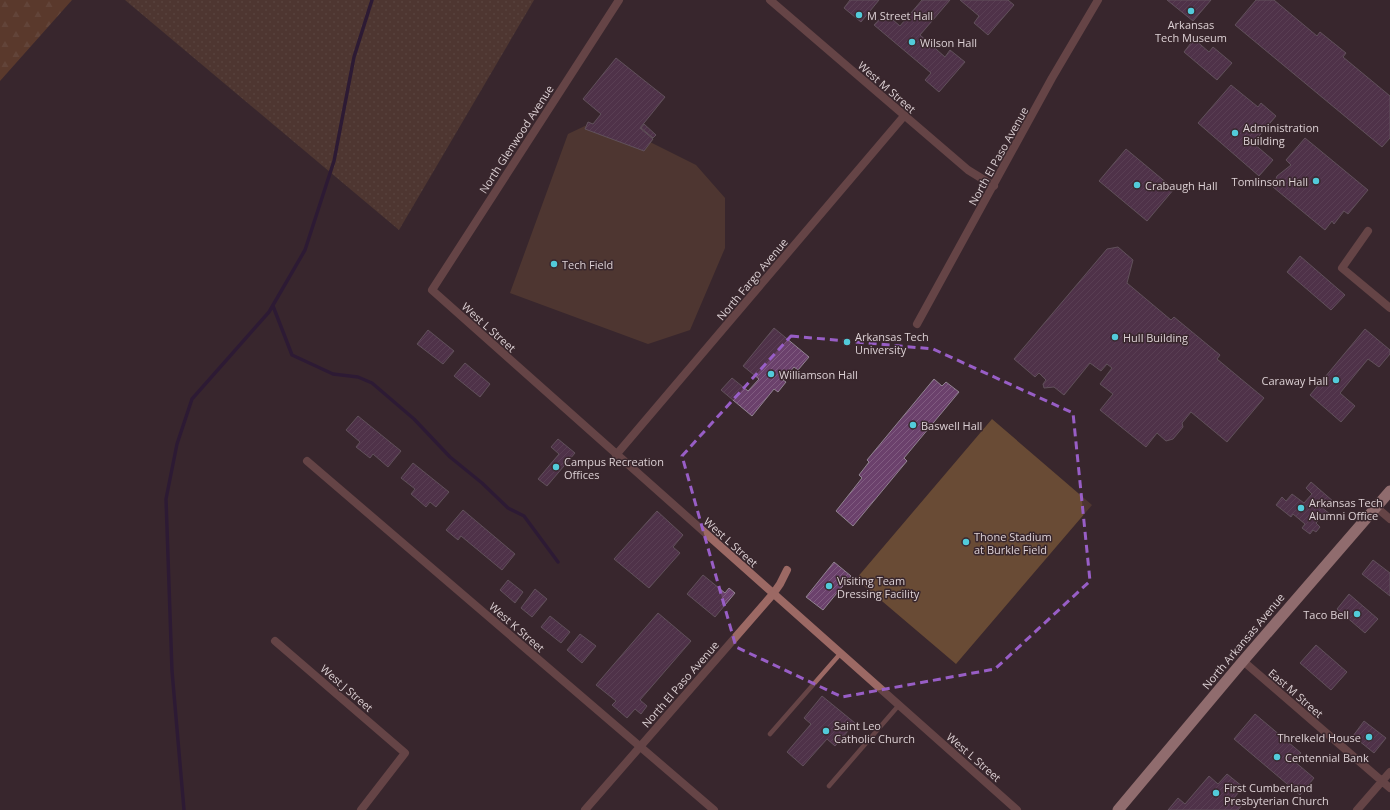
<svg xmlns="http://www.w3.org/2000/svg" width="1390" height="810" font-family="'Open Sans',sans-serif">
  <defs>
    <pattern id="grass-dots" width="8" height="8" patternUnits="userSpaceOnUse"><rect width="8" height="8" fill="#694b35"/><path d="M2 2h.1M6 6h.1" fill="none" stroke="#7e6451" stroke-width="1.8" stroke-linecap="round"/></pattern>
    <pattern id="forest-firs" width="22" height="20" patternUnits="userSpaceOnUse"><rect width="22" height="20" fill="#84512a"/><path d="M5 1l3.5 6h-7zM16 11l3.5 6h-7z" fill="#956948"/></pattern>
    <pattern id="building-hatch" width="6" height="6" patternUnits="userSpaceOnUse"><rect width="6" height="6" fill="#6b416c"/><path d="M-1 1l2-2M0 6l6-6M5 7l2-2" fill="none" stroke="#805b80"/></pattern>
  </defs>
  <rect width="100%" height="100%" fill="#39272d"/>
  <path fill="url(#grass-dots)" d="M125 0H534L399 230Z"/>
  <path fill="url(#forest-firs)" d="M0 0H72L0 81Z"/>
  <path fill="#694b35" d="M587 125 640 137 696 165 725 198V248L690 330 648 344 510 293 568 134Z
    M992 419 1092 505 956 664 856 579Z"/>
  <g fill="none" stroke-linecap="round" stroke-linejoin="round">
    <path stroke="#200d3d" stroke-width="3.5" d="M273 306 292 355 333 374 358 377 372 383 414 419 450 457 482 483 508 508 524 516 558 562
      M184 810 172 671 166 499 177 444 192 399 269 312 305 250 334 161 354 57 372 0"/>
  </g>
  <path fill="url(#building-hatch)" stroke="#918391" d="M850 0H879L861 22 844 8Z
    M922 0H950L920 35 945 57 950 50 965 62 939 92 925 80 931 73 874 25 885 13 900 26Z
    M960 0H1008L1014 5 988 35 974 23 979 16Z
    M1167 0H1211L1193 21Z
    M1256 0H1274L1317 36 1320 32 1346 53 1343 57 1390 96V138L1382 147 1235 25Z
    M1194 39 1209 52 1213 47 1232 63 1217 80 1184 52Z
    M616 58 665 97 640 128 653 139 644 151 585 129 588 122 593 124 601 114 583 99Z
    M1231 85 1258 107 1261 103 1276 116 1253 143 1273 160 1259 176 1198 123Z
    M644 124 656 135 653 138 641 128Z
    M1305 138 1368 190 1348 214 1344 211 1334 224 1332 221 1325 230 1273 187 1277 176 1291 165 1286 160Z
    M1126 149 1174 189 1147 221 1099 181Z
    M1118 247 1133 260 1127 283 1171 320 1174 317 1220 355 1217 359 1264 398 1227 442 1191 412 1182 423 1183 427 1173 439 1166 441 1157 433 1146 447 1100 410 1113 394 1100 384 1112 368 1107 364 1101 371 1090 363 1064 395 1054 387 1044 388 1043 384 1046 380 1039 373 1035 377 1014 359 1107 249Z
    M1300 256 1345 295 1331 310 1287 272Z
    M774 328 809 357 798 370 794 367 783 380 786 382 778 392 774 389 752 416 721 390 732 378 748 391 759 379 743 366Z
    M1365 329 1390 350V354L1379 367 1368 359 1340 393 1355 406 1341 422 1310 395Z
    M428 330 454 351 443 364 417 344Z
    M465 363 490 384 480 397 454 376Z
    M934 379 942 386 946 382 959 392 904 458 907 461 853 526 836 511 862 478 859 475 869 462 867 460Z
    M358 416 401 451 388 467 373 454 370 458 356 447 360 442 346 430Z
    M558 439 575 453 547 486 538 479 559 454 551 447Z
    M413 463 449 492 436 507 430 502 426 507 411 494 415 489 401 478Z
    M1311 482 1334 502 1329 508 1324 504 1321 507 1330 514 1324 521 1321 518 1316 523 1320 527 1316 532 1313 530 1310 534 1302 528 1305 524 1293 514 1291 517 1276 505 1282 497 1286 501 1292 494 1304 503 1312 494 1306 488Z
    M463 510 515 554 502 570 461 536 458 540 446 530Z
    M657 511 683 535 673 547 680 553 649 588 614 559Z
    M1373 560 1390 573V596L1362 574Z
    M834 562 851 576 823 610 806 597Z
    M703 575 725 593 729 588 735 593 715 617 687 594Z
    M508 580 523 592 515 603 500 590Z
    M535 589 547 599 532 617 521 608Z
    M1349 594 1378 619 1365 633 1337 609Z
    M658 613 691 641 640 700 647 706 641 714 635 709 627 718 612 705 616 701 596 685Z
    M550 616 570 632 561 643 541 627Z
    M580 634 596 646 582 663 567 650Z
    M1316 645 1347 672 1331 690 1300 663Z
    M822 696 855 723 835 746 827 739 803 766 787 752 811 724 804 718Z
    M1255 714 1301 753 1294 761 1314 778 1300 795 1234 739Z
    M1364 721 1386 738 1374 753 1353 736Z
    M1227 774 1243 787 1234 798 1242 805 1238 810H1168L1178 798 1185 804 1209 776 1218 784Z"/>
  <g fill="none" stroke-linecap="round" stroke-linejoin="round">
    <path stroke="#9c6964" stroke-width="4.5" d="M770 734 840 654
      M829 786 899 705"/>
    <path stroke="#9c6964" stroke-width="8" d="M619 0 432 290 1017 810
      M770 0 968 170 994 186
      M1368 231 1342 268 1390 308
      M917 324 1052 78 1098 0
      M616 455 904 116
      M307 461 714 810
      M1376 507 1390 519
      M773 594 780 584 787 570
      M275 641 405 753 361 810
      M1243 661 1390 788
      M1357 810 1390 772"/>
    <path stroke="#9c6964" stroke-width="8" d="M585 810 773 594"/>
    <path stroke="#fac2bc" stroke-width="11" d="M1118 810 1243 661 1390 491"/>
  </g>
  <path d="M0 0H1390V810H0ZM791 336 933 349 1073 413 1090 581 995 669 842 697 736 647 682 456Z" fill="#39272d" fill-opacity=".55" fill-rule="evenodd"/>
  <path fill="none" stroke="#985ec6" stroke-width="3" stroke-dasharray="8 5" stroke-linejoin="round" d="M791 336 933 349 1073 413 1090 581 995 669 842 697 736 647 682 456Z"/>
  <g fill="#52cbda" stroke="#39272d" stroke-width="1.5">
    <circle cx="1191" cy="11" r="4"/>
    <circle cx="859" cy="15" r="4"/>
    <circle cx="912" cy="42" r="4"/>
    <circle cx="1235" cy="133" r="4"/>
    <circle cx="1316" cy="181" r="4"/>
    <circle cx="1137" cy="185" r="4"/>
    <circle cx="554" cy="264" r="4"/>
    <circle cx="1115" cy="337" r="4"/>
    <circle cx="847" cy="342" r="4"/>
    <circle cx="771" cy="374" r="4"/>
    <circle cx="1336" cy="380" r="4"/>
    <circle cx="913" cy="425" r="4"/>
    <circle cx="556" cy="467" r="4"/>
    <circle cx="1301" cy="508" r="4"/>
    <circle cx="966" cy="542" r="4"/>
    <circle cx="829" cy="586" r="4"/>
    <circle cx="1357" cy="614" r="4"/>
    <circle cx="826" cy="731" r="4"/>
    <circle cx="1369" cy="737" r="4"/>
    <circle cx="1277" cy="757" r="4"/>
    <circle cx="1216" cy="793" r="4"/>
  </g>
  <g text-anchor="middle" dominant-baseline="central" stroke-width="3" stroke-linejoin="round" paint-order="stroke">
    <g font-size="11" fill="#ddd1d5" stroke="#39272d" text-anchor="start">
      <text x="867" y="15">M Street Hall</text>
      <text x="1191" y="24" text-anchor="middle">Arkansas<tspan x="1191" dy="13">Tech Museum</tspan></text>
      <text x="920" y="42">Wilson Hall</text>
      <text x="1243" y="127">Administration<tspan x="1243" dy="13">Building</tspan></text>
      <text x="1308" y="181" text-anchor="end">Tomlinson Hall</text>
      <text x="1145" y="185">Crabaugh Hall</text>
      <text x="562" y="264">Tech Field</text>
      <text x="855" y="336">Arkansas Tech<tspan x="855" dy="13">University</tspan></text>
      <text x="1123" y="337">Hull Building</text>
      <text x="779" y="374">Williamson Hall</text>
      <text x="1328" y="380" text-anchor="end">Caraway Hall</text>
      <text x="921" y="425">Baswell Hall</text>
      <text x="564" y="461">Campus Recreation<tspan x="564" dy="13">Offices</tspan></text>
      <text x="1309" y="502">Arkansas Tech<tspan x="1309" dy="13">Alumni Office</tspan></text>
      <text x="974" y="536">Thone Stadium<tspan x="974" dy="13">at Burkle Field</tspan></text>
      <text x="837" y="580">Visiting Team<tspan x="837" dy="13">Dressing Facility</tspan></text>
      <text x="1349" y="614" text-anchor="end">Taco Bell</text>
      <text x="834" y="725">Saint Leo<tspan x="834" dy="13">Catholic Church</tspan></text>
      <text x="1361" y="737" text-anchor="end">Threlkeld House</text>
      <text x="1285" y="757">Centennial Bank</text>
      <text x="1224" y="787">First Cumberland<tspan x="1224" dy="13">Presbyterian Church</tspan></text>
    </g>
    <g font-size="11" fill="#ddd1d5" stroke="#39272d">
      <text transform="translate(887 87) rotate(41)">West M Street</text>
      <text transform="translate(516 139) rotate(-57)">North Glenwood Avenue</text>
      <text transform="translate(998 156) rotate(-61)">North El Paso Avenue</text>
      <text transform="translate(752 279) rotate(-50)">North Fargo Avenue</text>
      <text transform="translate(489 327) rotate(42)">West L Street</text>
      <text transform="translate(731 542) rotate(42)">West L Street</text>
      <text transform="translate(517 627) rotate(41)">West K Street</text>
      <text transform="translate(1243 641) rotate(-50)">North Arkansas Avenue</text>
      <text transform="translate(680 684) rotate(-49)">North El Paso Avenue</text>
      <text transform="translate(347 688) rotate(41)">West J Street</text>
      <text transform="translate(1296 693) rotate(41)">East M Street</text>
      <text transform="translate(974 757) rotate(41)">West L Street</text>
    </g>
  </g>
</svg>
